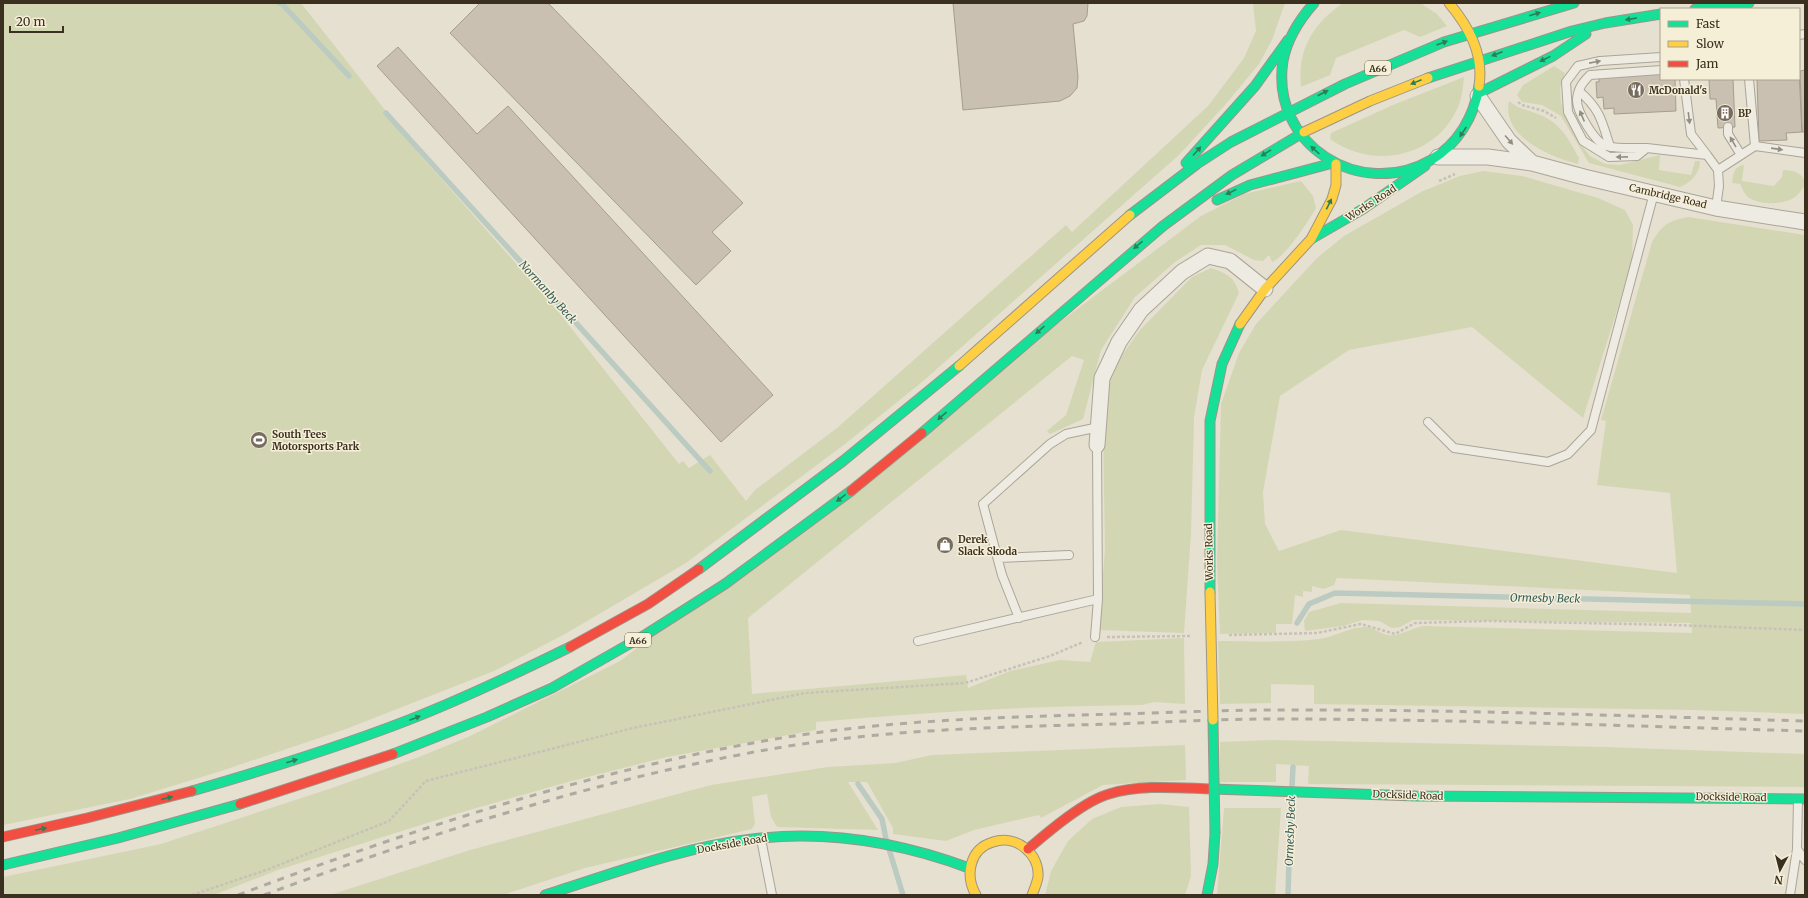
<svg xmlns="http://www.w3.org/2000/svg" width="1808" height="898" font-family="Merriweather,serif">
  <rect width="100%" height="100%" fill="#e6e0d0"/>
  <path fill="#d3d6b3" d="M3 3H301L422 157 556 309 679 464 683 461 689 468 710 455 746 501 755 490 837 428 1066 225 1072 232 1208 106 1244 58 1256 31 1253 3H1285L1272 40 1259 64 1225 105 1180 154 922 382 845 444 686 563 565 634 494 671 346 729 218 772 130 799 3 825Z
    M1343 3H1420L1437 14 1447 26 1420 37 1404 30 1336 58 1330 75 1301 87C1297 49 1313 24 1343 3Z
    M1554 66 1565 73 1560 88 1561 103 1582 146 1590 156 1605 164 1620 165 1660 155 1659 170 1691 175 1695 161H1700C1700 174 1691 182 1680 187L1589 163 1561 116 1542 105 1522 102 1517 95 1523 85Z
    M1464 77C1463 88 1462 98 1458 107 1436 158 1373 170 1330 139L1331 133 1393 105Z
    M1509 101C1520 110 1529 110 1540 115 1561 123 1569 140 1579 158L1578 164C1551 157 1501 137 1509 101Z
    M1744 165 1742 181 1774 186 1782 177 1783 170C1793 170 1805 173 1805 185 1802 189 1799 194 1795 197 1785 205 1755 206 1746 195 1743 192 1742 187 1740 184L1732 183C1733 174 1734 166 1744 165Z
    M1483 171 1522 176 1598 198 1625 210 1633 225 1632 263 1583 418 1472 327 1349 350 1280 396 1263 492 1265 524 1279 551 1341 530 1677 573 1670 493 1597 485 1606 421 1601 420 1652 242C1663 224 1668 221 1688 217L1805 235V714L1694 710 1314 704V685L1271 684V703L1220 704 1218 641C1251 641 1286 643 1319 639 1335 637 1349 627 1366 627 1373 627 1380 634 1388 635 1400 637 1411 628 1423 626L1692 633 1691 623 1413 620 1400 627 1392 628 1379 621 1363 620 1343 626 1305 631 1304 621 1309 612 1341 603 1691 613 1690 595 1337 578 1334 585 1324 589 1312 586V592L1303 591V597L1295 595 1292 624H1276V633L1220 634 1217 563 1221 404 1239 353 1256 324 1317 258 1344 236 1423 191 1460 176Z
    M1301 181 1313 196 1316 208C1308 222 1286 256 1272 262L1269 255 1263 261 1254 260 1225 245H1201L1175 262 1135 297 1101 350 1083 419 1050 434 1047 431 1066 415 1084 360 1072 356 748 618 752 694 966 675 968 688 1010 671 1060 660 1090 662 1096 642 1184 638 1185 704 1154 702 1142 705C1033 706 924 712 816 722V730L667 757 568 782 459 813 278 870 214 895H3V877L161 844 335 787 419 757 468 737 620 661 1064 319 1201 216 1244 194Z
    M1211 268C1226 273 1235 277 1239 293L1202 370 1194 418 1191 533 1184 633 1099 630 1105 549 1103 428 1112 369 1140 330 1192 277Z
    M1273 740 1605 747 1805 754V787L1308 784 1309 766 1276 764V782H1220V742Z
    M1185 745 1186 780 1103 785 1041 818 1039 815 974 830 946 841 893 834V828L867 782H848L878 830 777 827 771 817 767 794 752 797 755 824 752 829 585 868 503 895H330L470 850 711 785 828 767 895 763 932 755Z
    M1160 804 1189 807 1191 876 1185 895H1045L1051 871 1068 841 1092 819 1121 807Z
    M1224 808H1281L1275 895H1217Z"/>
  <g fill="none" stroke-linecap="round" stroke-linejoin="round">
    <path stroke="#bbcbc2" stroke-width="5.5" d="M279 3 282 4 349 76
      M386 113 710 471
      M1297 623 1309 604 1335 593 1805 604
      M858 784 882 819 886 839
      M1292 786 1293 767
      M889 849 903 895
      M1288 895 1291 795"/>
  </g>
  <path fill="#cac0b1" stroke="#a69c8f" d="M480 3H548L743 203 712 232 731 251 696 285 450 33Z
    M953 3H1088L1087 16 1084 21 1073 24 1078 77 1077 88 1070 96 1060 101 963 110Z
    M398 47 477 134 508 106 773 395 721 442 377 66Z
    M1805 70V132H1802L1800 71Z
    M1799 71 1802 132 1786 133 1787 140 1759 141 1757 79H1799Z
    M1661 72V79H1675L1676 111 1614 114V108L1604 109 1603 97 1597 98 1596 82H1599V75Z
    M1709 79H1733L1735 127 1718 128 1716 99H1710Z"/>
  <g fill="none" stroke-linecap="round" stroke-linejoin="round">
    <g stroke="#aba599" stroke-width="10">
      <path id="lane" d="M1799 35 1805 34
        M1661 57 1600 61 1578 66 1566 82 1568 112 1583 141 1609 157 1637 156 1647 148 1707 155 1691 134 1684 79
        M1749 79 1755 146
        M1579 91C1600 109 1602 121 1610 147
        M1728 127V134L1741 155
        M1647 148C1636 148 1617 149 1607 146 1595 143 1576 111 1577 99 1578 88 1583 82 1590 75L1661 70
        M1707 155 1718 170 1719 186 1716 208
        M1718 170 1755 146 1805 153
        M1428 422 1454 448 1548 462 1568 454 1591 430 1654 193
        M998 558 1069 555
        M1019 618 1002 575 983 504 1050 444 1066 434 1099 427
        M1095 637 1098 599 1097 445
        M918 641 1098 599
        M761 839 772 895
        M1797 849 1805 860
        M1790 895 1797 849 1798 799"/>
    </g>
    <g stroke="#aba599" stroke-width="17">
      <path id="street" d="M1478 96 1509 141 1532 163
        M1438 157H1488L1532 163 1584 177 1716 208 1805 222
        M1097 445 1102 378 1119 342 1141 310 1182 272 1208 256 1230 261 1265 289"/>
    </g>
    <g stroke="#9b9588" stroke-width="11">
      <path id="fast" d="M1314 3C1299 20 1287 39 1283 61 1270 144 1360 201 1431 160 1458 144 1474 117 1479 86
        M1695 9 1749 3
        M1428 78 1572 31 1605 23 1661 14
        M1479 93 1553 56 1586 34
        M1186 163 1255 86 1288 40
        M1217 200 1250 185 1333 163
        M1130 215 1197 164 1231 142 1345 84 1444 42 1574 3
        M1311 239 1363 209 1425 166
        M922 433 1163 226 1232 175 1304 132
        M699 569 843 461 959 366
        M1210 592V421L1222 364 1240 324
        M393 754 487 717 552 688 645 635 725 584 851 491
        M1212 789 1416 796 1805 799
        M192 791C268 769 343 746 416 717 469 696 519 672 570 647
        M3 865 118 838 240 804
        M545 895C612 874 682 847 752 839 827 830 899 842 969 868
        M1207 895 1213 864 1215 833"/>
    </g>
    <g stroke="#9b9588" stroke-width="11">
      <path id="slow" d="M1449 3C1469 27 1484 54 1479 86
        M1304 132 1370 101 1428 78
        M1240 324 1265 289 1311 239 1332 199 1336 185V164
        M959 366 1130 215
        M976 895C965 876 969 849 993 842 1016 834 1040 854 1038 877 1037 883 1034 890 1032 895"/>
    </g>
    <g stroke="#9b9588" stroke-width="11">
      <path id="jam" d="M851 491 922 433
        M570 647 648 604 699 569
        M240 804 393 754
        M3 837 87 818 192 791
        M1028 849C1048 832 1084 801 1109 794 1141 784 1179 788 1212 789"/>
    </g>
    <path stroke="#c7c2b9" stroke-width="2.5" stroke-dasharray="3 2" stroke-linecap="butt" d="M1518 102 1522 105 1544 111 1556 118
      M1439 181 1455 174
      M1229 635 1317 633 1361 624 1395 634 1415 623 1488 621 1675 625 1805 630
      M1107 637 1192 636
      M192 895 269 869 389 821 426 781 633 728 805 693 965 683 1050 656 1083 642"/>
    <use href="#lane" stroke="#eeebe2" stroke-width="8"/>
    <use href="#street" stroke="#eeebe2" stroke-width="15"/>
    <use href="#fast" stroke="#16e098" stroke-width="9"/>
    <use href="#slow" stroke="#ffcf43" stroke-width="9"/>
    <use href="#jam" stroke="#f24e42" stroke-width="9"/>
    <path stroke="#aeaaa2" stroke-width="3" stroke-dasharray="7 7" stroke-linecap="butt" d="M238 895C413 829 590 771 775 739 887 720 1003 717 1117 714 1168 713 1219 710 1269 710 1448 709 1627 716 1805 721
      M264 895C432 833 601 778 777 748 888 729 1002 727 1114 724 1166 722 1219 719 1271 719 1449 719 1627 726 1805 731"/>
    <g stroke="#9b9588" stroke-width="11" stroke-linecap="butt">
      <path id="fast-bridge" d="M1213 720 1215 833"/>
    </g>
    <g stroke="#9b9588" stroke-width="11" stroke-linecap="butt">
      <path id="slow-bridge" d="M1210 592 1213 720"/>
    </g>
    <use href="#fast-bridge" stroke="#16e098" stroke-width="9"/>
    <use href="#slow-bridge" stroke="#ffcf43" stroke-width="9"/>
  </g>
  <defs><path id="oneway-solid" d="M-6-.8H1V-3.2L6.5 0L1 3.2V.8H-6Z"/></defs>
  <g fill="#2a7f56">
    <use href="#oneway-solid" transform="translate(1535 14) rotate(-16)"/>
    <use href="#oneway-solid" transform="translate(1631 19) rotate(171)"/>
    <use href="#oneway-solid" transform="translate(1442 43) rotate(-20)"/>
    <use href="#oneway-solid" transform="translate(1497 54) rotate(159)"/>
    <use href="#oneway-solid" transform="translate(1545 59) rotate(154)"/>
    <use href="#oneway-solid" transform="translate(1416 82) rotate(158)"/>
    <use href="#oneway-solid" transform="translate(1323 93) rotate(-28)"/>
    <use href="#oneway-solid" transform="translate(1463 132) rotate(124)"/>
    <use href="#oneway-solid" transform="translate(1315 150) rotate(-138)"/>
    <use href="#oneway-solid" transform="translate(1197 151) rotate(-48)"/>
    <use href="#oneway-solid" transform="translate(1266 153) rotate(148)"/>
    <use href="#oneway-solid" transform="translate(1231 192) rotate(154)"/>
    <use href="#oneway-solid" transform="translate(1329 204) rotate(-64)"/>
    <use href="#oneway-solid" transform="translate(1138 245) rotate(140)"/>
    <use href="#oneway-solid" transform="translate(1040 330) rotate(138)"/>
    <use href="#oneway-solid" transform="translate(942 416) rotate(139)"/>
    <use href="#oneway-solid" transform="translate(841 498) rotate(142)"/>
    <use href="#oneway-solid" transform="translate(415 718) rotate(-21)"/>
    <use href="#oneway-solid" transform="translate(292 761) rotate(-18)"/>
    <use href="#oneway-solid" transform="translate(167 798) rotate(-14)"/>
    <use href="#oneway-solid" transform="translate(41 829) rotate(-12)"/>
  </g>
  <g fill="#948d81">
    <use href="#oneway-solid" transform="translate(1595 62) rotate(-11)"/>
    <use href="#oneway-solid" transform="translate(1582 116) rotate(-113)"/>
    <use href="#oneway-solid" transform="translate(1689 118) rotate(83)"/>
    <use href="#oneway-solid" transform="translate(1509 140) rotate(49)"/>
    <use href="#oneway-solid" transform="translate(1733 142) rotate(-120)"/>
    <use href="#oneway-solid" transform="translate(1777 149) rotate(8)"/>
    <use href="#oneway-solid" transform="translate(1622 157) rotate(179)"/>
  </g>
  <defs>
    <g id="restaurant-disc" transform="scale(0.9)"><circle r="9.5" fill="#776d5e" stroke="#f6efd8"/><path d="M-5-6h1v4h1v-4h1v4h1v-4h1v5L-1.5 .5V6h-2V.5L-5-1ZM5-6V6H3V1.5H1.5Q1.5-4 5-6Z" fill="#fff"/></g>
    <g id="building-disc" transform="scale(0.9)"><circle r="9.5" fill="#776d5e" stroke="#f6efd8"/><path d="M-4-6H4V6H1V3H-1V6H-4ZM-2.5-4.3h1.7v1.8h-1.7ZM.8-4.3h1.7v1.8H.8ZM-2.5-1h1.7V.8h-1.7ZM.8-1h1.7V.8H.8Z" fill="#fff"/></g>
    <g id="stadium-disc" transform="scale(0.9)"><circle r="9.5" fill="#776d5e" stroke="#f6efd8"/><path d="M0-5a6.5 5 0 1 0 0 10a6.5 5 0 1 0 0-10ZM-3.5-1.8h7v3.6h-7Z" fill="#fff"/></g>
    <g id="shop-disc" transform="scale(0.9)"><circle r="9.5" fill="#776d5e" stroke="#f6efd8"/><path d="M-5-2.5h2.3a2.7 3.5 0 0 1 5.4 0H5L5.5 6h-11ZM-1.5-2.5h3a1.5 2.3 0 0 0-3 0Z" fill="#fff"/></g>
  </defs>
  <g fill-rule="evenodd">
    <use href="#restaurant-disc" x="1636" y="90"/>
    <use href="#building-disc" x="1725" y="113"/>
    <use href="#stadium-disc" x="259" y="440"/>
    <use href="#shop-disc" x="945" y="545"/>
  </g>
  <g text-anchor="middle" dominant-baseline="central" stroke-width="3" stroke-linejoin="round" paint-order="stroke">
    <g fill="#f6efd8" stroke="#736957" stroke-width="1">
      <rect x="1365" y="61" width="26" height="14" rx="3"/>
      <rect x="625" y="633" width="26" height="14" rx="3"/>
    </g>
    <g font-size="9" font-weight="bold" fill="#3b2f20">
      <text x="1378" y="68">A66</text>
      <text x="638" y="640">A66</text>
    </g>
    <g font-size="10" font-weight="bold" fill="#3b2f20" stroke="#f6efd8" text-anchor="start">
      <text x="1649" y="90">McDonald's</text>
      <text x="1738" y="113">BP</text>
      <text x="272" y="434">South Tees<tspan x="272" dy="12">Motorsports Park</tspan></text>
      <text x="958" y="539">Derek<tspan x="958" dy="12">Slack Skoda</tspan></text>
    </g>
    <g font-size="10" fill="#3b2f20" stroke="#f6efd8">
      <text transform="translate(1668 196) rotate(13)">Cambridge Road</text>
      <text transform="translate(1371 203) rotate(-33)">Works Road</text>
      <text transform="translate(1209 552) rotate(-91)">Works Road</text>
      <text transform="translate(1408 795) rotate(2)">Dockside Road</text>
      <text transform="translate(1731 797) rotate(1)">Dockside Road</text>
      <text transform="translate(732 844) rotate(-10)">Dockside Road</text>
    </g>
    <g font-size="11" font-style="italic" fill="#305a5a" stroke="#f6efd8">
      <text transform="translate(548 292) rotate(48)">Normanby Beck</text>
      <text transform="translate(1545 598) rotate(1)">Ormesby Beck</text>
      <text transform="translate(1290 831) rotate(-88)">Ormesby Beck</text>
    </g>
  </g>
  <rect width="1808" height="898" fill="none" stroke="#3b2f20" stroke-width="8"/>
  <rect x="1660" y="8" width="140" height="72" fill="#f6efd8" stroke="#aba28e"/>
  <rect x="1668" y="21" width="20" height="6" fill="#16e098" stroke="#aba28e"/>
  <text x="1696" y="28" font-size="12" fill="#3b2f20">Fast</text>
  <rect x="1668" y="41" width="20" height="6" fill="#ffcf43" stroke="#aba28e"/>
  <text x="1696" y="48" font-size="12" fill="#3b2f20">Slow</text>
  <rect x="1668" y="61" width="20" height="6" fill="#f24e42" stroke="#aba28e"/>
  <text x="1696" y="68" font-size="12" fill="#3b2f20">Jam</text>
  <g transform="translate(1780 870) rotate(187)" stroke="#f6efd8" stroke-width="3" paint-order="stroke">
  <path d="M0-3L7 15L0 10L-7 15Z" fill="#3b2f20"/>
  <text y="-6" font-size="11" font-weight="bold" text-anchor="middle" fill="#3b2f20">N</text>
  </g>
  <path d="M10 26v6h53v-6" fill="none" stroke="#3b2f20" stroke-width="2"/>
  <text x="16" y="26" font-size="12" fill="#3b2f20" stroke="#f6efd8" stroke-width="3" paint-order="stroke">20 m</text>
</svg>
